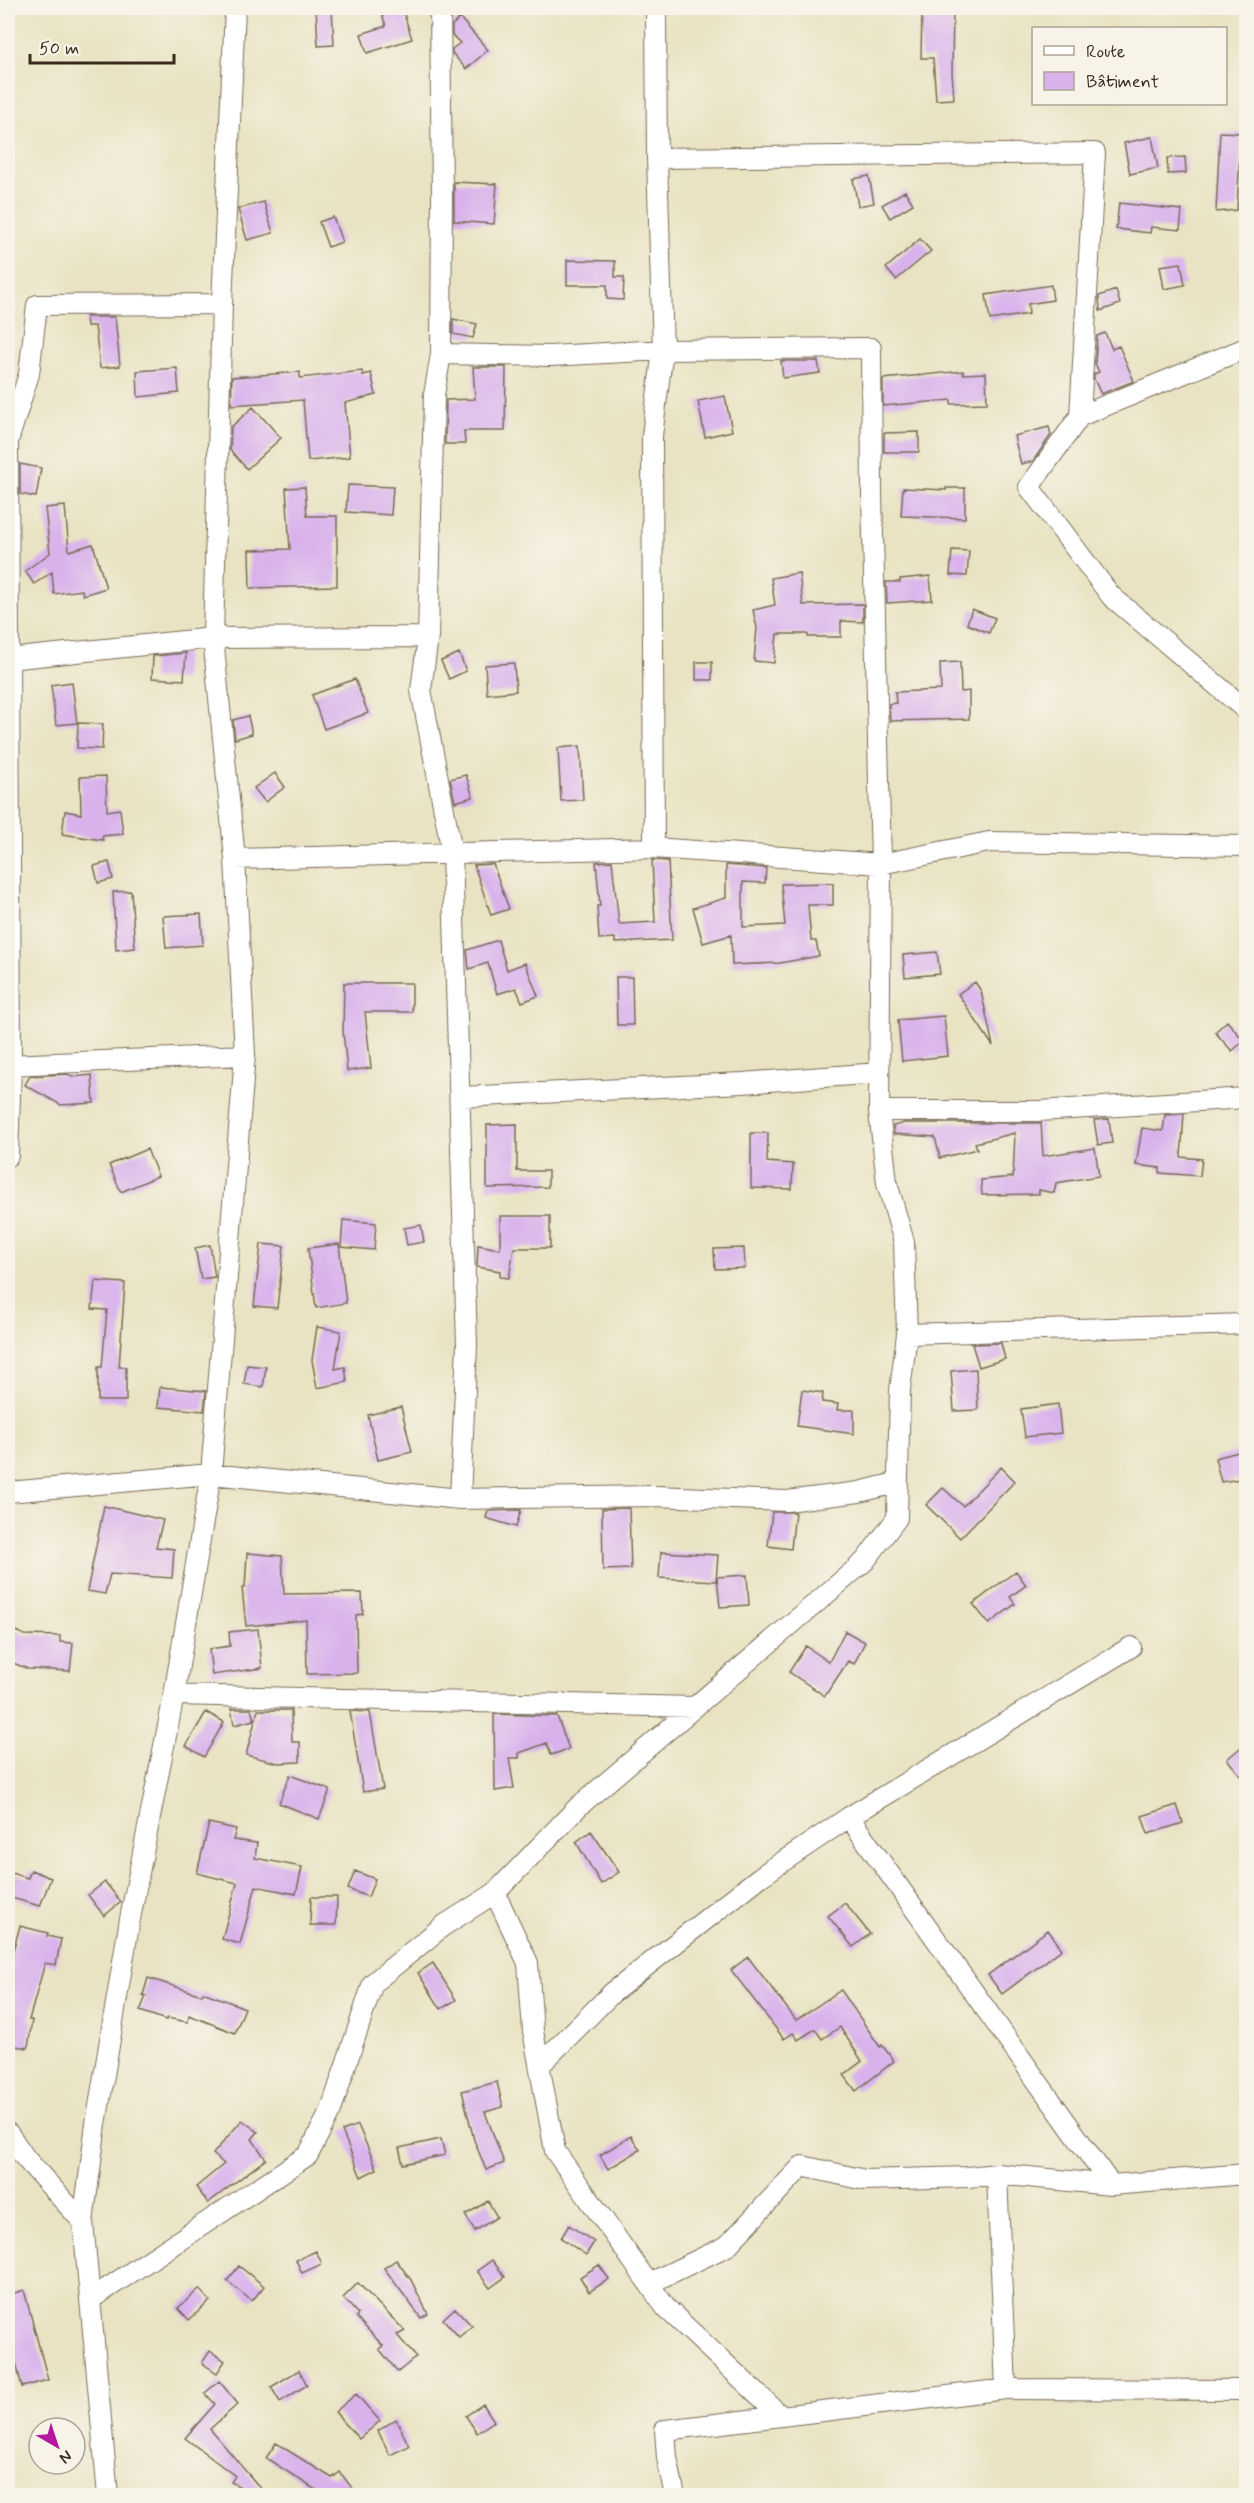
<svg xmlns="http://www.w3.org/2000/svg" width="1254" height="2503" font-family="Mynerve,sans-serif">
  <rect width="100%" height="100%" fill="#f7f3e8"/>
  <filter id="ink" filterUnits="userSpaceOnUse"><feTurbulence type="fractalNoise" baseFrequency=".0167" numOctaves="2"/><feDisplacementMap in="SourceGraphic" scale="12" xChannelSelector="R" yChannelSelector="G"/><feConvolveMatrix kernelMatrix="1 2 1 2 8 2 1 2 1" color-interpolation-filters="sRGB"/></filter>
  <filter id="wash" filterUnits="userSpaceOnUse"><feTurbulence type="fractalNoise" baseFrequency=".008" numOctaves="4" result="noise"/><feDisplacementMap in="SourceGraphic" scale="24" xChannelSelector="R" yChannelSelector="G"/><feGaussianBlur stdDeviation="1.35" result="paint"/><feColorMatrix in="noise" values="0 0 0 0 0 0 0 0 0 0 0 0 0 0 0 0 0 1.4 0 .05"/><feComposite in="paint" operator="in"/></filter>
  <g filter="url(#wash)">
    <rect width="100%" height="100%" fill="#e9e3c3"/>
    <g id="blocks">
      <path fill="#d9b2ec" d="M316 8H332L334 45 318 46Z
        M380 8H402L412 39 367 53 361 34 386 26Z
        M922 8H953L952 73 954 99 936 100 933 58H921Z
        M460 18 488 50 466 69 452 53V49L460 43 452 35V25Z
        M1220 132 1241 133 1237 210 1216 212Z
        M1152 137 1158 168 1130 174 1124 143Z
        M1185 157 1186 173 1168 174 1167 158Z
        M869 176 874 203 858 206 853 179Z
        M454 182 497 184 494 224 454 221Z
        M905 191 913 204 890 218 882 205Z
        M264 202 273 233 247 240 238 209Z
        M1119 203 1182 210 1180 230 1151 227 1150 233 1116 229Z
        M333 217 342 242 328 247 319 222Z
        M920 239 931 251 896 280 886 268Z
        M567 260 615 261V277H624L623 300 607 299V285H567Z
        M1181 263 1185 285 1164 289 1160 266Z
        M1051 285 1053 300 1028 304 1029 314 990 320 986 295Z
        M1116 290 1120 304 1100 311 1099 296Z
        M86 317H115L120 366 100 368 95 326H87Z
        M453 319 477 324 473 338 453 334Z
        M1105 333 1112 349 1119 346 1134 381 1101 394 1094 379V374L1099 372 1095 363 1097 336Z
        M781 361H818L820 373 783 378Z
        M473 367H506L505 431H464L465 444H445L446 400 475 399Z
        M177 368 179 393 138 397 137 371Z
        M362 371 363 375 371 373 376 395 345 403 350 457 308 461 303 400 231 405 232 377 300 372V378Z
        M963 371V374L986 373 987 403 951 404V400L883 406V379Z
        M725 396 732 431 705 437 698 401Z
        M253 407 281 438 247 469 230 450 231 427Z
        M1049 427 1051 435 1033 461 1021 464 1014 436Z
        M919 432V452H884V433Z
        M20 464 41 468 36 497 20 494Z
        M348 485 393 487 391 515 346 512Z
        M305 487 307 516H337V586L250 588 249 550 290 549 286 488Z
        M903 488 946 490V488H965V518L901 516Z
        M65 506 69 551 93 544 106 588 83 595 82 590 54 594 52 572 34 584 25 571 50 553 45 508Z
        M952 550 969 551 967 576 950 575Z
        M799 573 803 605 863 604V622L841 621V637H808V634H777L774 663 754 661 757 628 753 610 775 605 771 578Z
        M930 576 932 600 887 603 886 582H900V579Z
        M972 609 995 618 989 633 967 624Z
        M186 653 184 680 152 678 153 656Z
        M459 653 466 671 449 679 441 661Z
        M696 662H712V680H696Z
        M960 662 961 692 969 691V719L890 721 889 704 896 703 895 692 941 690 940 663Z
        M514 663 516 691 487 694 485 665Z
        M355 679 368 713 324 729 312 695Z
        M72 682 77 723 56 725 51 685Z
        M248 716 252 734 235 739 233 720Z
        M78 723 103 724 102 749 77 748Z
        M580 746 583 800 561 801 558 748Z
        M275 773 285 787 265 802 254 788Z
        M466 775 473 797 455 802 450 779Z
        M106 776 107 811 120 809 123 834 102 836 103 840 62 834 65 811 81 814 80 777Z
        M652 860 668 861 672 940 615 943V938L599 939 597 906H600L596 862 612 861 619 924 655 922Z
        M109 862 113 879 98 883 94 866Z
        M493 864 509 909 491 915 474 865Z
        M726 865 766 868 765 883 743 882V927L785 925 781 884 833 883V905H808L811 941H816L819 956 780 963 732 965 731 935 703 943 693 908 726 898Z
        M131 891 135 948 116 950 113 892Z
        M201 914 203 945 166 948 163 916Z
        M498 940 507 970 525 963 538 996 522 1002 516 988 497 994 488 963 469 969 467 950Z
        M937 952 940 974 905 977 903 955Z
        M616 977H632L633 1025H617Z
        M975 982 981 991 993 1046 958 994Z
        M344 983H412V1012H365L371 1068 347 1071 343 1031Z
        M944 1016 948 1056 902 1061 898 1020Z
        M1227 1021 1244 1041 1232 1051 1215 1032Z
        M68 1074 72 1077 92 1075 94 1103 61 1105 25 1085 30 1076Z
        M1184 1114 1181 1157 1202 1159 1200 1176 1160 1173V1168L1136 1165 1142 1128 1163 1131 1165 1115Z
        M1109 1119 1112 1143 1098 1145 1094 1120Z
        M904 1123H1041L1043 1156 1095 1148 1099 1176 1056 1183 1054 1193 1039 1190V1194L982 1195 981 1180 1013 1177 1015 1133 975 1143 977 1149 940 1158 935 1137 894 1134 893 1126Z
        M517 1124V1171H548V1187L487 1188V1125Z
        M751 1133H768L767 1162 793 1164 792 1189 751 1188Z
        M147 1149 158 1176 121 1192 109 1165Z
        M500 1216H550V1248H514L509 1278 500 1277V1271L477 1267 478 1245 500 1249Z
        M343 1220 376 1223 374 1250 341 1247Z
        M421 1225 424 1242 407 1245 404 1228Z
        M261 1244 284 1246 277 1308 254 1306Z
        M339 1244 346 1303 316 1308 308 1248Z
        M210 1245 215 1277 201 1279 195 1248Z
        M744 1248 745 1268 715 1269 714 1249Z
        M95 1281 125 1283 119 1367H126V1401H98V1367H102L107 1310 92 1309Z
        M317 1327 341 1331 335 1369 345 1367 347 1382 317 1388 312 1360Z
        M1001 1343 1005 1359 979 1367 972 1344Z
        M247 1365 266 1367 263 1387 244 1384Z
        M976 1369 978 1410 954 1411 951 1371Z
        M160 1387 206 1391 204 1411 158 1407Z
        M802 1390 823 1393 822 1402 838 1404 837 1410H854V1434L797 1426Z
        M1058 1404 1061 1433 1025 1437 1021 1409Z
        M401 1407 412 1452 378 1460 368 1415Z
        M1246 1450V1478L1221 1482 1215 1458Z
        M1001 1467 1015 1481 960 1538 926 1505 943 1488 963 1506Z
        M104 1506 163 1520 156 1547 174 1549 172 1578 110 1574 105 1594 87 1591Z
        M629 1508 631 1569 603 1570 602 1509Z
        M521 1510 516 1527 486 1518 488 1511Z
        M772 1512H795L791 1549 768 1546Z
        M661 1552 718 1555 716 1581 659 1578Z
        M247 1553 282 1556 284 1594 362 1593 363 1614 356 1615 357 1673 307 1674 306 1620 246 1626 242 1588H245Z
        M1016 1571 1026 1585 1010 1597 1015 1604 989 1624 973 1604Z
        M747 1575 749 1605 720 1607 717 1577Z
        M8 1628 25 1635 60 1636V1642L73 1643 70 1671 28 1669 8 1661Z
        M258 1629 262 1668 212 1675 209 1649 230 1646 229 1632Z
        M845 1631 865 1642 854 1664 848 1661 825 1696 789 1672 806 1646 829 1662Z
        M231 1709H251L254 1720 234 1725Z
        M258 1710H291L292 1742H300V1762L278 1763 246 1755Z
        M350 1711 370 1712 383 1789 363 1792Z
        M206 1712 224 1722 204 1757 186 1746Z
        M494 1714 557 1716 569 1749 551 1755 547 1743 519 1753V1758H509L514 1788 495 1791Z
        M1246 1743V1782L1227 1759Z
        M290 1775 330 1790 319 1819 279 1803Z
        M1177 1805 1183 1823 1148 1834 1142 1816Z
        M209 1823 236 1829 233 1840 257 1843 255 1858 302 1867 296 1894 256 1886 240 1944 222 1939 237 1883 197 1873Z
        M591 1831 619 1872 601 1884 576 1842Z
        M31 1870 51 1878 40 1906 8 1897V1872L28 1878Z
        M355 1871 375 1879 368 1897 348 1889Z
        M105 1882 121 1902 104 1916 88 1895Z
        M311 1897H337L336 1925H310Z
        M845 1903 870 1934 853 1947 828 1916Z
        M20 1926 48 1933 47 1936 61 1939 56 1965 45 1963 29 2020H32L28 2048 8 2045V1957L11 1958Z
        M1048 1930 1062 1949 1002 1994 988 1975Z
        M748 1957 796 2020 841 1990 880 2047 882 2045 894 2061 856 2091 844 2075 862 2061 840 2027 822 2039 815 2029 798 2040 793 2033 784 2039 731 1970Z
        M433 1963 456 2000 441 2009 418 1973Z
        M148 1978 202 1995 203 1992 245 2008 235 2033 189 2015 188 2022 167 2018 166 2020 140 2011 146 1996 143 1995Z
        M497 2082 503 2107 485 2112 504 2163 486 2170 474 2140 462 2091Z
        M242 2120 258 2132 252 2139 266 2159 208 2203 196 2187 224 2164 213 2154Z
        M358 2125 377 2169 361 2177 342 2131Z
        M631 2136 640 2150 608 2169 600 2155Z
        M441 2139 445 2155 403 2164 399 2148Z
        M488 2201 497 2217 475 2231 465 2215Z
        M569 2225 594 2242 586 2255 561 2238Z
        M316 2251 322 2264 302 2273 296 2260Z
        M396 2260 411 2280 428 2314 421 2318 384 2268Z
        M492 2260 505 2277 490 2288 477 2271Z
        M599 2265 609 2279 589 2292 580 2277Z
        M239 2266 264 2286 252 2301 227 2281Z
        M358 2283 405 2331 397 2335 416 2357 398 2372 379 2349 383 2346 356 2317 358 2314 343 2298Z
        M199 2289 210 2301 189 2320 178 2308Z
        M24 2290 48 2380 22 2387 8 2331V2295Z
        M455 2308 472 2326 459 2337 443 2319Z
        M210 2351 225 2361 217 2373 202 2363Z
        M299 2370 307 2385 280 2402 271 2387Z
        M219 2381 238 2404 210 2429 267 2496H256L231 2482 235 2476 185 2438 215 2404 205 2393Z
        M356 2394 380 2421 359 2439 335 2412Z
        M483 2404 494 2421 477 2433 466 2416Z
        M396 2419 409 2446 390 2455 378 2431Z
        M276 2443 332 2478 340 2472 358 2496H325L266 2458Z"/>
    </g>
  </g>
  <g filter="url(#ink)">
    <use href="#blocks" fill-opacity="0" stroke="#786b58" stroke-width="1.5"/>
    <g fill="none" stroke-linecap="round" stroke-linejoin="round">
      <g stroke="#786b58" stroke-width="22">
        <path id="minor" d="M440 8 442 195 441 354 434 395 428 637 421 690 452 852 467 1345 460 1499
          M656 8 657 158
          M1080 416 1246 348
          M8 659 213 638 428 637
          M654 848 652 436 663 350 657 158 1095 153 1080 416 1029 487 1111 596 1246 710
          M235 859 654 848 881 864 989 842 1246 846
          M8 1065 245 1055
          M461 1097 742 1083 879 1073
          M879 1111H1039L1246 1098
          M8 1156 11 1065 8 441 29 374 37 305 222 304
          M907 1334 1246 1324
          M8 1492 211 1474 460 1499 655 1496 787 1501 859 1492 896 1483
          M174 1695 695 1707
          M849 1817 1111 2185
          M495 1893 528 1963 533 2031 555 2151 666 2308 781 2416 1006 2389 1246 2390
          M540 2065 612 1993 760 1877 849 1817 1131 1647
          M8 2133 26 2159 83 2222
          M997 2174 1006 2389
          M650 2283 727 2246 802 2166 865 2180 968 2177 997 2174 1111 2185 1246 2174
          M91 2299 308 2155 331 2110 373 1983 443 1926 495 1893 578 1807 865 1561 897 1518 900 1390 907 1334 904 1242 887 1183 879 1111 881 864 872 494 871 348 663 350 550 356 441 354
          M108 2496 83 2222 96 2124 130 1919 174 1695 211 1474 245 1055 235 859 213 638 222 304 235 8
          M675 2496 667 2458 665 2430 781 2416"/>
      </g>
      <use href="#minor" stroke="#fff" stroke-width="20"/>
    </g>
  </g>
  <rect width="1254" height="2503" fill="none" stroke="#f7f3e8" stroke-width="30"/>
  <rect x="1032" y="27" width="195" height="78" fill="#f7f3e8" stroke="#aca397" stroke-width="1.5"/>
  <rect x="1044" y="46" width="30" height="9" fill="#ffffff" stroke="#aca397" stroke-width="1.5"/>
  <text x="1086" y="57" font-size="18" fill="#3b2a1e">Route</text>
  <rect x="1044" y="72" width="30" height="18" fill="#d9b2ec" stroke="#aca397" stroke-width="1.5"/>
  <text x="1086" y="87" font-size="18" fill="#3b2a1e">Bâtiment</text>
  <g transform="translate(57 2446) rotate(141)"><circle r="28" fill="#f7f3e8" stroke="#aca397" stroke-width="1.5"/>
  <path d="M0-4.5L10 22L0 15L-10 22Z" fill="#b5179e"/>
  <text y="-9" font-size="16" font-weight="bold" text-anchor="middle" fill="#3b2a1e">N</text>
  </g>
  <path d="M30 54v9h144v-9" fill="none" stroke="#3b2a1e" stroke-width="3"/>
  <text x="39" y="54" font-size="18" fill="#3b2a1e" stroke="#f7f3e8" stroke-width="4.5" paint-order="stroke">50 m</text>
</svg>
